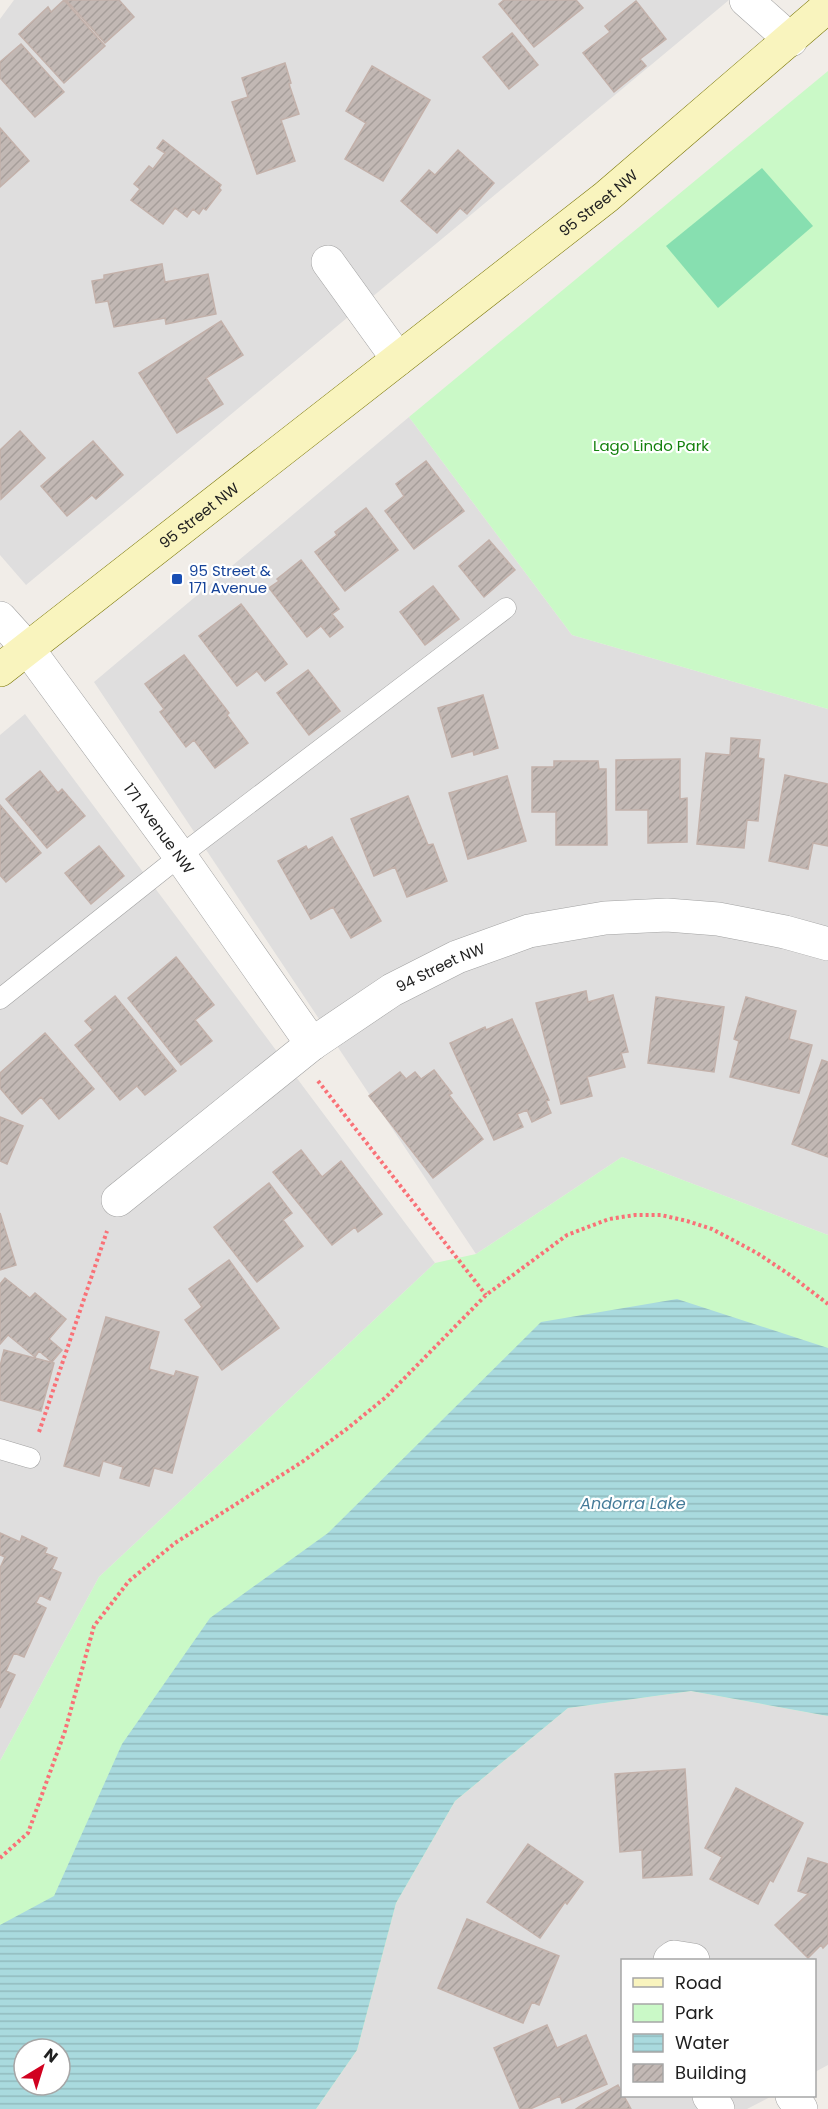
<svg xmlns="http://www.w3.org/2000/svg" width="828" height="2109" font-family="Poppins,sans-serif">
  <defs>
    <pattern id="water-rules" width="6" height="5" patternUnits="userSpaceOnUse" patternTransform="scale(1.5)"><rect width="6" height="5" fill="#a9dade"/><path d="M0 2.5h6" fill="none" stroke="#91bbbe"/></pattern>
    <pattern id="building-hatch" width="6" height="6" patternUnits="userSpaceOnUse" patternTransform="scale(1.5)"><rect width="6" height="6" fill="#c2b8b4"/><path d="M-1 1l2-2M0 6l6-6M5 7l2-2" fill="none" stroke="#a69e9a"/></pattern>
  </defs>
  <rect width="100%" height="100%" fill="#f1ede8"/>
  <path fill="#dfdede" d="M14 0H729L26 585 0 555V19Z
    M409 417 572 635 828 709V1235L622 1157 476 1254 94 682Z
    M25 714 435 1263 99 1577 0 1761V735Z
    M691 1691 828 1716V2065L815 2072 814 1960H622V2096H772L747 2109H316L357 2050 396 1903 455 1801 568 1708Z"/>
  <path fill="#caf9c7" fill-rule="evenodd" d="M828 71V709L572 635 409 417Z
    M622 1157 828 1235V1716L691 1691 568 1708 455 1801 396 1903 357 2050 316 2109H0V1761L99 1577 435 1263 476 1254ZM24 2049H60V2085H24Z"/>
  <path fill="#87dfb0" d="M762 168 813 226 718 308 666 246Z"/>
  <path fill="url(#water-rules)" fill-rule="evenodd" d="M677 1299 828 1348V1716L691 1691 568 1708 455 1801 396 1903 357 2050 316 2109H0V1925L54 1896 122 1744 210 1618 328 1533 541 1322ZM24 2049H60V2085H24Z"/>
  <path fill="url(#building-hatch)" stroke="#c3b1aa" stroke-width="1.5" d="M64 0 105 46 64 83 19 34 48 7 51 12Z
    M66 0H119L134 17 105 43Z
    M504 0H576L583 8 534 47 499 4Z
    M636 1 666 39 640 59 646 66 614 92 583 53 610 32 605 26Z
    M512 33 538 65 509 89 483 57Z
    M21 44 64 92 35 117 0 78V62Z
    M285 63 291 83 289 84 299 114 281 120 295 161 257 174 232 102 248 97 242 78Z
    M372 66 430 100 383 181 345 159 366 123 346 111Z
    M0 128 29 161 0 187Z
    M163 140 221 185 219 188 221 190 206 210 203 208 199 214 193 209 187 217 175 208 163 224 131 200 140 189 134 184 149 166 153 169 165 153 157 148Z
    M458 150 494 183 467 214 460 208 437 233 401 201 429 170 435 175Z
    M162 264 165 282 208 274 216 314 166 324 165 318 114 327 108 301 96 303 92 281 104 279V275Z
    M221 321 243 355 206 378 223 404 177 433 139 373Z
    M20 431 45 458 1 499 0 450Z
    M93 441 123 475 96 499 92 495 67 516 41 486Z
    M426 461 464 511 414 549 385 511 404 496 396 484Z
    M366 508 398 550 345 591 315 552 337 535 335 532Z
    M489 540 515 570 484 597 459 566Z
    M301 560 339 609 332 614 343 627 330 637 321 626 307 637 269 588 279 581 277 579Z
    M433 586 459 619 425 645 400 612Z
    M241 604 287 664 265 681 257 671 237 686 199 636Z
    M184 655 229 713 227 715 248 743 215 768 194 740 186 747 160 712 164 709 145 684Z
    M308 670 340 711 309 735 277 693Z
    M483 695 498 748 474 755 473 751 452 757 438 708Z
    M731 738 760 740 758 758 764 759 758 821 747 820 744 848 697 844 706 753 730 755Z
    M680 759V799L687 798V842L648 843V810H616V760Z
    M554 761H598L599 769H606L607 845H556V812H532V767H554Z
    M40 771 58 793 62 789 85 816 47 848 6 799Z
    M785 775 828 784V846L813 843 808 869 769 861Z
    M507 776 526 841 468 859 449 793Z
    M408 796 428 845 433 844 447 881 407 897 395 867 374 876 351 819Z
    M0 805 41 853 6 882 0 875Z
    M332 837 381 921 351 938 333 907 311 919 278 861 306 846 308 850Z
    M99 846 124 876 91 904 65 873Z
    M176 957 214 1005 195 1020 212 1041 181 1065 128 998Z
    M586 991 588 1002 613 995 628 1052 621 1053 625 1067 587 1077 592 1096 561 1104 536 1003Z
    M115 996 176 1071 145 1095 137 1086 120 1100 75 1045 93 1030 85 1021Z
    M656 997 724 1007 714 1072 648 1063Z
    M746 997 796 1011 789 1039 812 1045 799 1093 730 1077 739 1041 734 1039Z
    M512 1019 549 1100 546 1101 551 1113 532 1122 527 1110 517 1114 523 1127 494 1140 450 1043 485 1027 486 1030Z
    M45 1033 94 1089 59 1119 41 1097 22 1114 0 1088V1073Z
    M822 1060 828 1062V1157L792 1144Z
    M434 1070 452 1093 449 1095 483 1139 433 1178 369 1096 400 1072 406 1079 415 1072 421 1079Z
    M0 1117 23 1126 7 1164 0 1161Z
    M301 1150 322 1177 341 1161 382 1214 358 1232 355 1227 332 1245 273 1172Z
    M269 1183 292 1213 283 1220 303 1246 257 1282 214 1227Z
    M0 1213 16 1265 0 1270Z
    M229 1260 279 1328 222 1370 185 1320 202 1307 189 1289Z
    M5 1278 30 1298 35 1293 66 1319 49 1339 62 1350 52 1362 39 1351 35 1357 8 1335 0 1344V1284Z
    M106 1317 159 1332 149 1369 174 1376 176 1371 198 1377 172 1473 154 1468 149 1486 120 1478 123 1467 103 1461 99 1476 64 1466Z
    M4 1350 54 1363 41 1411 0 1400V1366Z
    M0 1533 20 1542 22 1536 47 1548 45 1553 57 1558 52 1569 61 1573 50 1600 40 1595 36 1603 46 1608 24 1657 14 1653 6 1671 15 1675 0 1708V1568L5 1557 0 1555Z
    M685 1769 692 1875 643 1878 642 1850 620 1852 615 1774Z
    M736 1788 803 1823 773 1882 770 1880 758 1904 710 1879 722 1857 705 1848Z
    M528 1844 583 1882 567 1904 565 1902 540 1938 487 1902Z
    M808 1858 828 1864V1943L823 1948 821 1945 808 1958 775 1925 808 1894 798 1891Z
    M467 1919 559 1956 539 2005 532 2002 523 2023 438 1988Z
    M547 2025 557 2048 586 2035 607 2084 562 2103 560 2096 530 2109H520L494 2048Z
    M618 2085 631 2109H576L582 2105Z"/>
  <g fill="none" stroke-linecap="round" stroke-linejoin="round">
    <g stroke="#a2a2a2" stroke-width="21">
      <path id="lane" d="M0 999 180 856 506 608
        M0 1449 30 1458"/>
    </g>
    <g stroke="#a2a2a2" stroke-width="34">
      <g id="street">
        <path d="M746 0 791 40"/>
        <path d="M328 262 398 359"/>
        <path id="s1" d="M0 618 28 649 180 856 312 1044"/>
        <path id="s2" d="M118 1200 312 1044 392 990 457 957 529 931 605 918 667 915 718 919 785 932 828 944"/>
        <path d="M670 1960 674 1957 693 1960"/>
        <path d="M709 2096 718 2109"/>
        <path d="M792 2096 801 2109"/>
      </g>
    </g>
    <g stroke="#7a7606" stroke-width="34">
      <g id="secondary">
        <path id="s3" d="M0 670 606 197 828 6"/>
      </g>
    </g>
    <path stroke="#f97177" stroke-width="4" stroke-dasharray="3 3" stroke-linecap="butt" d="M318 1081 486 1295
      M39 1432 107 1231
      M0 1858 28 1833 65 1731 94 1626 129 1581 175 1543 302 1462 348 1428 386 1397 486 1295 567 1235 609 1219 635 1215H661L687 1221 712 1229 757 1253 790 1275 828 1304"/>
    <use href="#lane" stroke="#fff" stroke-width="20"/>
    <use href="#street" stroke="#fff" stroke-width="33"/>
    <use href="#secondary" stroke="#f9f4be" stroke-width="33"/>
  </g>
  <rect fill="#1a4fb4" stroke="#fff" stroke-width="2" x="171" y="573" width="12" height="12" rx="3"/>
  <g text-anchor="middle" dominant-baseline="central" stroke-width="4.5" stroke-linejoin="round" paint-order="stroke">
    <g font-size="15" fill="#212121" stroke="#fff">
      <text stroke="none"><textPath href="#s3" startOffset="759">95 Street NW</textPath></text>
      <text stroke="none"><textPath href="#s3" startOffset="252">95 Street NW</textPath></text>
      <text stroke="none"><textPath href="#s1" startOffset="264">171 Avenue NW</textPath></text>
      <text stroke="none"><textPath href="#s2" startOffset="399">94 Street NW</textPath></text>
    </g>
    <g font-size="15" fill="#14810d" stroke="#fff">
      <text x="651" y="445">Lago Lindo Park</text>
    </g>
    <g font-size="15" fill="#164399" stroke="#fff" text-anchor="start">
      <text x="189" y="570">95 Street &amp;<tspan x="189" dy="17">171 Avenue</tspan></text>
    </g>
    <g font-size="16" font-style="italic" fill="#447b99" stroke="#fff">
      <text x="633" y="1503">Andorra Lake</text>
    </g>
  </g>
  <rect x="621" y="1959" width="195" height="138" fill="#ffffff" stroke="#a6a6a6" stroke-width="1.5"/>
  <rect x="633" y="1978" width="30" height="9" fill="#f9f4be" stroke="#a6a6a6" stroke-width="1.5"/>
  <text x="675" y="1989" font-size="18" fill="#212121">Road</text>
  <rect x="633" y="2004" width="30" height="18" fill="#caf9c7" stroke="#a6a6a6" stroke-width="1.5"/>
  <text x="675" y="2019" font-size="18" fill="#212121">Park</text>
  <rect x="633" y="2034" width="30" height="18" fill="url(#water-rules)" stroke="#a6a6a6" stroke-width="1.5"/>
  <text x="675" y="2049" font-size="18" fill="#212121">Water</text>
  <rect x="633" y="2064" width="30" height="18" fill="url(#building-hatch)" stroke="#a6a6a6" stroke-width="1.5"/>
  <text x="675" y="2079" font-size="18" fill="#212121">Building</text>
  <g transform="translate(42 2067) rotate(38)"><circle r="28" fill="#ffffff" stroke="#a6a6a6" stroke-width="1.5"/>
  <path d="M0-4.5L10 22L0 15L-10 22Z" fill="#d10220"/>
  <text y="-9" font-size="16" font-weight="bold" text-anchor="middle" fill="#212121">N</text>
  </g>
</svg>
